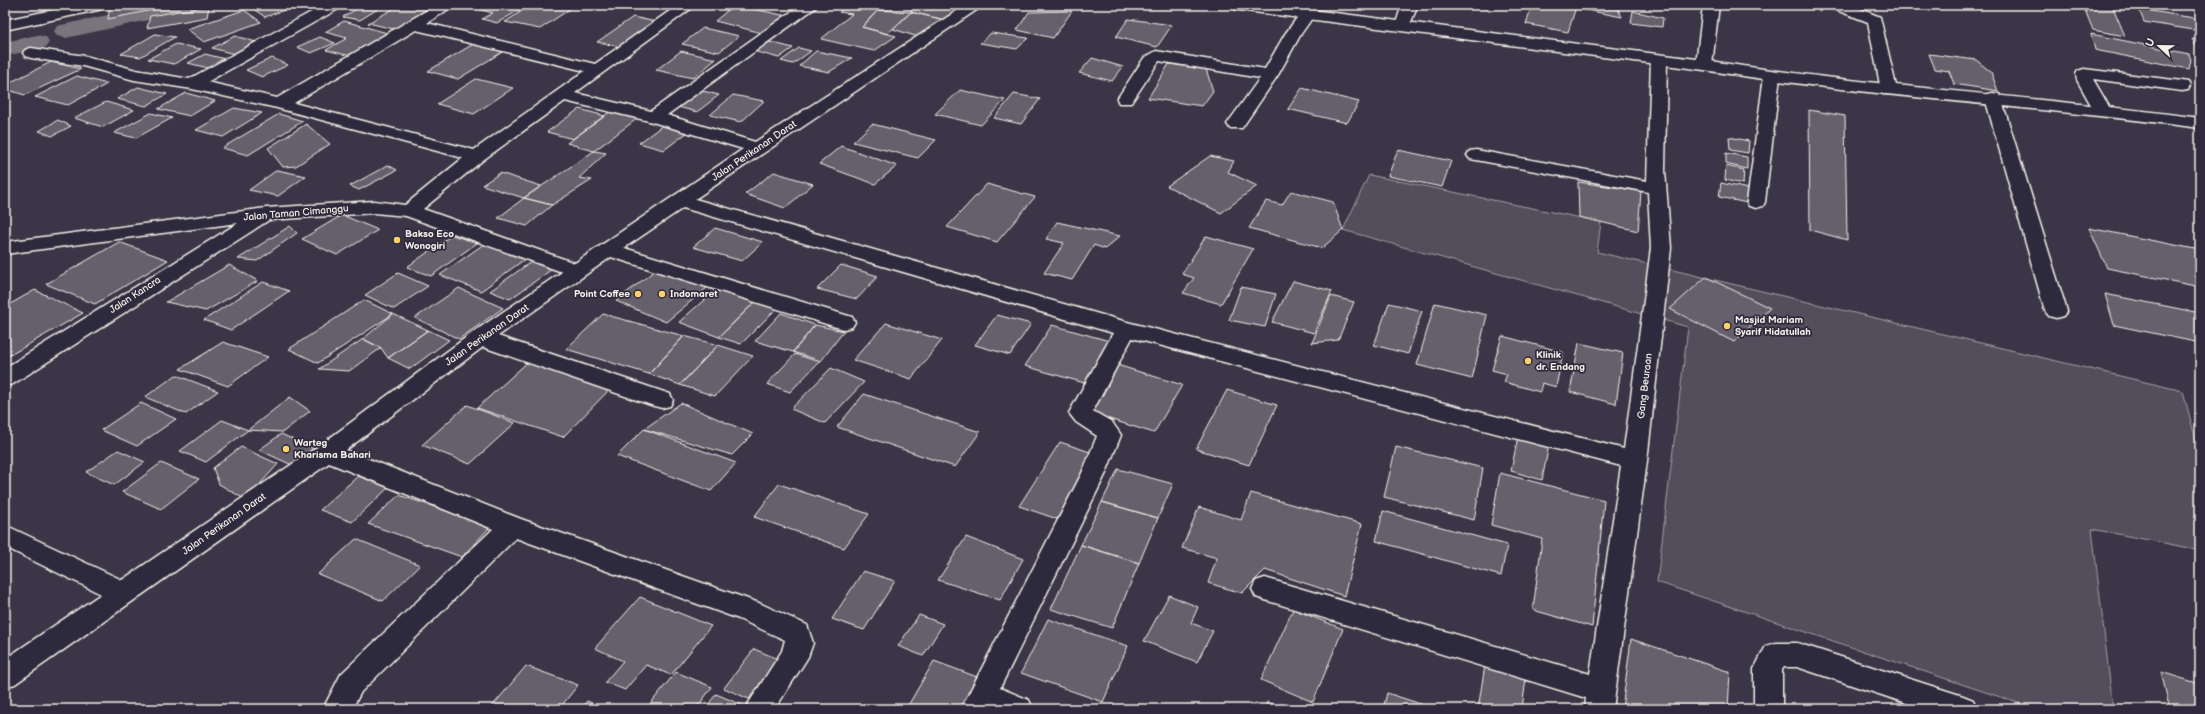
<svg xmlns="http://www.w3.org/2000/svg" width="2205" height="714" font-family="'Balsamiq Sans',sans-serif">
  <rect width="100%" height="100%" fill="#3b3647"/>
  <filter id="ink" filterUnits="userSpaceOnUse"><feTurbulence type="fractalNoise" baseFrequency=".025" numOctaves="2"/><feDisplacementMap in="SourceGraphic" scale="8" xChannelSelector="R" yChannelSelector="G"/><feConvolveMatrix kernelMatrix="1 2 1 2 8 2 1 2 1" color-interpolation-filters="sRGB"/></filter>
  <g filter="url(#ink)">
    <path fill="#534e5c" stroke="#a4a0a2" d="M1369 175 1601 222 1597 252 2183 391 2200 456V550L2092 529 2113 709H2036L1657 582 1688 327 1343 230Z"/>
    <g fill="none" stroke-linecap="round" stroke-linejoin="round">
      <path fill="#78747b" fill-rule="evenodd" d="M154 5H198L194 10 66 38 57 36 54 31 57 26Z
        M37 35 46 37 49 42 46 47 5 56V42Z"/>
    </g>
    <path fill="#65616c" stroke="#f4f1e8" d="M110 5H157V9L108 19Z
      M248 5H298L265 17Z
      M363 5 381 7 360 20 343 17Z
      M400 5H420L436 9 398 30 368 23Z
      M473 5H528L497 23 482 19 493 13 469 7Z
      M531 5H576L540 29 505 22Z
      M734 5 787 16 762 33 715 21Z
      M849 5 878 10 862 27 896 36 874 51 821 39 852 14 839 12Z
      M912 5H969L945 20 911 12Z
      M1463 5H1489L1488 9Z
      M1532 5H1564L1576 7 1568 32 1526 24Z
      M1579 5H1616L1622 17 1581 9Z
      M2083 5H2112L2125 36 2093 30Z
      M209 6 207 17 147 28 150 16Z
      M2139 9 2200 19V31L2144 22Z
      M244 10 261 22 204 42 187 29Z
      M878 10 911 12 887 34 862 27Z
      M1072 11 1053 38 1017 30 1029 12Z
      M1633 11 1663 18 1662 27 1631 23Z
      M911 12 945 20 918 37 893 29Z
      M633 17 656 22 621 47 597 42Z
      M1128 19 1172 25 1157 47 1116 37Z
      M344 21 391 34 351 56 326 50 347 38 325 32Z
      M703 28 739 36 719 52 682 44Z
      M991 33 1028 38 1017 49 980 43Z
      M155 34 175 37 140 57 121 54Z
      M2091 34 2189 54 2191 60 2189 69 2095 50Z
      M235 36 256 42 234 54 212 48Z
      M320 37 335 43 311 53 297 47Z
      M2192 39 2200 40V53Z
      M766 41 793 48 779 58 753 51Z
      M475 43 504 51 458 79 428 71Z
      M176 44 201 49 174 64 148 59Z
      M799 48 811 51 793 64 781 61Z
      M681 51 716 59 693 78 656 70Z
      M816 51 852 58 829 72 799 66Z
      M205 54 229 60 212 69 188 63Z
      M1929 54 1976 60 1991 72 1998 91 1954 84 1949 71 1935 69Z
      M272 58 288 65 262 77 246 70Z
      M1092 58 1123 67 1112 81 1079 73Z
      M51 62 81 69 25 95 5 89V85Z
      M1169 64 1206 69 1213 91 1202 106 1148 98Z
      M77 76 107 84 68 105 35 97Z
      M476 79 513 88 474 114 437 104Z
      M138 87 167 94 146 106 117 99Z
      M1302 88 1359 102 1347 123 1288 109Z
      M699 90 719 95 697 112 678 107Z
      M960 90 1005 100 981 125 935 114Z
      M186 93 215 101 190 116 158 109Z
      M1014 94 1040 99 1021 124 994 118Z
      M733 95 764 101 741 122 710 115Z
      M106 102 134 110 103 127 74 118Z
      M234 108 262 113 223 137 196 130Z
      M579 109 605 116 573 139 547 132Z
      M1809 110 1845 116 1847 240 1810 230Z
      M611 111 638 118 594 151 567 143Z
      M151 113 172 118 136 138 114 133Z
      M279 114 303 121 248 155 222 148Z
      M58 120 71 126 52 136 39 131Z
      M667 122 692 129 664 150 639 143Z
      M306 124 330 144 296 166 283 167 268 148Z
      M872 124 936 140 918 158 853 142Z
      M1729 137 1749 141 1748 153 1730 150Z
      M841 146 897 166 875 184 819 164Z
      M1398 150 1451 161 1442 187 1388 176Z
      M594 151 606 153 579 178 592 180 552 205 524 198Z
      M1726 153 1747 157V169L1726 164Z
      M1210 156 1234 161 1228 172 1257 186 1221 213 1167 186Z
      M388 165 397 170 359 190 350 186Z
      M1726 166 1744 170 1743 184 1725 180Z
      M277 170 306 176 278 196 249 190Z
      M774 172 813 184 785 208 745 194Z
      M500 173 541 186 524 198 482 185Z
      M1578 182 1641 191 1638 231 1579 217Z
      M1721 183 1748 189 1747 203 1719 197Z
      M987 184 1035 197 997 242 947 227Z
      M1291 191 1333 202 1343 230 1322 248 1249 228 1266 201 1282 205Z
      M524 198 552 205 527 226 498 218Z
      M342 215 378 230 337 255 302 239Z
      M1057 222 1120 236 1105 249 1094 245 1072 280 1044 273 1064 243 1046 239Z
      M290 226 297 233 257 261 238 259Z
      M715 228 763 242 742 261 693 247Z
      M2089 228 2200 250V287L2107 268Z
      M452 235 477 243 431 276 407 267Z
      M1206 236 1253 249 1221 304 1183 293 1194 278 1182 274Z
      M119 242 168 260 95 304 46 284Z
      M484 244 525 259 481 291 440 275Z
      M535 259 555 267 510 299 490 291Z
      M229 265 258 281 206 311 166 302Z
      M841 265 878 276 857 299 817 289Z
      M658 268 708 287 666 322 616 301Z
      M398 273 428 286 394 309 365 295Z
      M1706 277 1770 308 1734 342 1670 309Z
      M1293 281 1332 291 1314 333 1272 322Z
      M263 282 289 291 231 330 204 320Z
      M720 286 757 300 719 337 679 322Z
      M1241 287 1276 294 1265 327 1229 320Z
      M459 288 503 308 459 339 415 318Z
      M35 290 83 313 5 358V307Z
      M2105 294 2200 313V343L2114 325Z
      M1331 296 1354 302 1338 340 1312 343Z
      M364 300 393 314 318 363 289 349Z
      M757 300 778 307 741 344 719 337Z
      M1389 303 1422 311 1408 354 1374 345Z
      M1435 303 1487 315 1472 379 1417 365Z
      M781 313 815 325 793 352 755 341Z
      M393 314 428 330 388 358 381 348 363 339Z
      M603 314 684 336 649 374 566 349Z
      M997 315 1031 324 1010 355 975 345Z
      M886 323 942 340 911 379 853 360Z
      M815 325 844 331 821 361 793 352Z
      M1052 325 1113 342 1088 384 1025 366Z
      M428 330 449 340 410 369 388 358Z
      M684 336 718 345 680 385 649 374Z
      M1502 336 1563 352 1556 387 1542 383 1540 392 1504 382 1507 374 1492 370Z
      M363 339 381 348 349 371 319 369Z
      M223 342 268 357 228 386 180 369Z
      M1579 343 1623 353 1616 404 1570 392Z
      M718 345 753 356 715 396 680 385Z
      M795 354 819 362 790 392 767 384Z
      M531 359 614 385 563 437 477 408Z
      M1117 365 1182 385 1154 433 1087 412Z
      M831 368 864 382 825 423 791 409Z
      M176 375 218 391 186 414 145 397Z
      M1227 390 1277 405 1249 465 1196 449Z
      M864 394 980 432 955 467 837 427Z
      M290 397 310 411 283 432 248 430Z
      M141 403 176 419 137 446 101 430Z
      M681 403 753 434 732 455 644 429Z
      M467 405 515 423 470 464 422 445Z
      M222 420 248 430 206 462 180 451Z
      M644 429 736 463 711 491 617 456Z
      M1519 432 1550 440 1542 480 1511 471Z
      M281 434 314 449 292 465 259 450Z
      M1060 442 1096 454 1057 519 1019 506Z
      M241 447 278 464 246 500 219 484 213 468Z
      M1396 447 1483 468 1474 520 1384 497Z
      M118 450 145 462 114 485 86 472Z
      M161 463 199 479 161 509 122 492Z
      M1118 469 1173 484 1158 518 1102 502Z
      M1500 473 1604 500 1592 627 1533 610 1542 539 1491 525Z
      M358 476 389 487 352 522 320 510Z
      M779 484 869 514 844 548 754 517Z
      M1251 493 1362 524 1344 596 1265 570 1242 593 1208 583 1217 558 1182 548 1199 507 1241 520Z
      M399 495 491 526 462 557 368 524Z
      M1102 502 1158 518 1139 563 1081 545Z
      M1383 511 1507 545 1501 576 1376 541Z
      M966 537 1023 559 1000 600 938 580Z
      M356 539 420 565 383 601 318 574Z
      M1081 545 1139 563 1112 628 1051 609Z
      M863 571 895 581 864 630 832 619Z
      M1169 595 1198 607 1191 623 1213 631 1197 662 1144 641Z
      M640 597 711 626 671 675 646 665 625 690 605 682 623 661 595 648Z
      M1293 609 1343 629 1313 702 1261 680Z
      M919 615 943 624 923 656 898 646Z
      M1048 619 1128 646 1103 702 1021 673Z
      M1631 639 1730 672 1728 709H1622Z
      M754 649 778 659 749 699 724 688Z
      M1486 659 1527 671 1522 709H1478Z
      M934 661 988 681 973 709H906Z
      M526 666 578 685 559 709H490Z
      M676 672 712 687 696 709H646Z
      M2161 672 2200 684V709H2170Z
      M1387 693 1436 709H1383Z
      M716 694 747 707 746 709H705Z
      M587 701 606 709H581Z
      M1267 702 1288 709H1265Z"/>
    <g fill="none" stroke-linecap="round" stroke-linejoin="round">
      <g stroke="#f4f1e8" stroke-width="3">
        <path id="minor" d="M77 5H106L103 8 98 10 5 30V20Z
          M324 5H343L340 8 207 82 277 98 436 5H455L427 23 595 64 678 5H696L575 93 651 111 801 5H819L667 115 755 142 966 5H984L695 199 1127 322 1624 449 1651 248 1648 192 1476 160 1470 159 1467 155 1470 151 1476 150 1647 181 1651 60 1653 57H1665L1667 60 1665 171 1671 248 1647 461 1613 709H1585L1586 698 1265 600 1256 597 1252 589 1256 581 1265 578 1590 674 1621 466 1132 338 1093 411 1112 422 1121 435 1106 473 1000 688 1029 700 1033 709H961L1082 473 1097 436 1076 422 1069 413 1113 333 683 208 624 248 852 317 855 322 852 327 844 329 836 327 611 257 498 336 670 394 673 400 670 406 662 408 654 406 483 347 346 450 521 519 759 603 807 625 813 643 808 657 775 709H745L782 651 785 640 739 619 516 538 361 692 354 705 355 709H326L325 705 341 674 493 529 329 463 15 684 5 687V659L101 594 5 547V525L122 580 319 446 472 333 562 272 406 216 374 213 269 220 13 384 5 386V368L238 223 5 254V242L266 208 374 201 405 205 463 158 277 108 192 89 134 80 83 66 31 58 25 56 23 53 25 50 31 48 85 56 136 70 189 79ZM416 30 585 71 474 150 294 103ZM565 101 649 121 743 149 575 263 423 209 483 160Z
          M1402 5H1418L1408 29H1398L1395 26Z
          M1703 5H1719L1712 65 1710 68H1698L1696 65Z
          M1828 5H1851L1880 17 1897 90 1895 94H1883L1881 90 1868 22 1831 8Z
          M1307 9 1312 11 1315 14 1301 34 1278 75 1242 128H1230L1227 124 1260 78 1159 61 1131 103H1119L1117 99 1144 58 1156 51 1265 69 1285 34 1302 11Z
          M2084 69 2182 81 2188 82 2190 86 2188 90 2182 91 2093 79 2111 110 2108 114H2096L2077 80 2076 74 2078 71Z
          M1772 71 1778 73 1780 76 1765 202 1763 206 1756 208 1749 206 1747 202 1764 76 1766 73Z
          M1993 93 1999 94 2001 98 2067 311 2063 316 2056 318 2049 316 2045 311 1985 98 1987 94Z
          M1776 643H1797L1963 696 1973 700 1977 709H1924L1797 667H1784L1782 670V709H1754V669L1766 646Z"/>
      </g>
      <g stroke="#f4f1e8" stroke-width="3">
        <path id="major" d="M1230 5H1273L1704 60C1869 87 2035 96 2200 118V128C2035 106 1868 97 1704 70L1238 10 1233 8Z"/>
      </g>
      <use href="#minor" fill="#2f2a3d" fill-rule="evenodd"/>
      <use href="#major" fill="#2f2a3d" fill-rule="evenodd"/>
    </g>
  </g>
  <g fill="#ffd166" stroke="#2f2a3d" stroke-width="1.5">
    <circle cx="397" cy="240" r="4"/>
    <circle cx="638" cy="294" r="4"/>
    <circle cx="662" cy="294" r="4"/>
    <circle cx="1727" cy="326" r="4"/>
    <circle cx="1528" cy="361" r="4"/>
    <circle cx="286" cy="449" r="4"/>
  </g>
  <g text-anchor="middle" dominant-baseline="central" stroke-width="3.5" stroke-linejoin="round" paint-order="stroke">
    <g font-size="10" fill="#f4f1e8" stroke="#2f2a3d">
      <text transform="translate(754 151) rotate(-34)">Jalan Perikanan Darat</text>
      <text transform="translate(296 213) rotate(-5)">Jalan Taman Cimanggu</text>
      <text transform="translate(135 295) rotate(-33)">Jalan Kancra</text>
      <text transform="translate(487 335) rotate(-35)">Jalan Perikanan Darat</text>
      <text transform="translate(1645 386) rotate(-83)">Gang Beuraan</text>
      <text transform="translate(224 524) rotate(-35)">Jalan Perikanan Darat</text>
    </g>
    <g font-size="10" font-weight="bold" fill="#f4f1e8" stroke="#2f2a3d" text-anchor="start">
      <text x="405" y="234">Bakso Eco<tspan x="405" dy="12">Wonogiri</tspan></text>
      <text x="630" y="294" text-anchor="end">Point Coffee</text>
      <text x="670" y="294">Indomaret</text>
      <text x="1735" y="320">Masjid Mariam<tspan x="1735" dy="12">Syarif Hidatullah</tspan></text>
      <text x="1536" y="355">Klinik<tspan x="1536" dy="12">dr. Endang</tspan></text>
      <text x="294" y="443">Warteg<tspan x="294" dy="12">Kharisma Bahari</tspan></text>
    </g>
  </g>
  <rect width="2205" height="714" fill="none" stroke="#2f2a3d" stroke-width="20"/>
  <rect x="10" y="10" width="2185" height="694" fill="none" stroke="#f4f1e8" stroke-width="1.5" filter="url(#ink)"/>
  <g transform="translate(2159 46) rotate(292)" stroke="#2f2a3d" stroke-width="3" paint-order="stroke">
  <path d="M0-3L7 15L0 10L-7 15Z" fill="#f4f1e8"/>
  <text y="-6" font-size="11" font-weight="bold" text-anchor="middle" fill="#f4f1e8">U</text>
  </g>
</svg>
